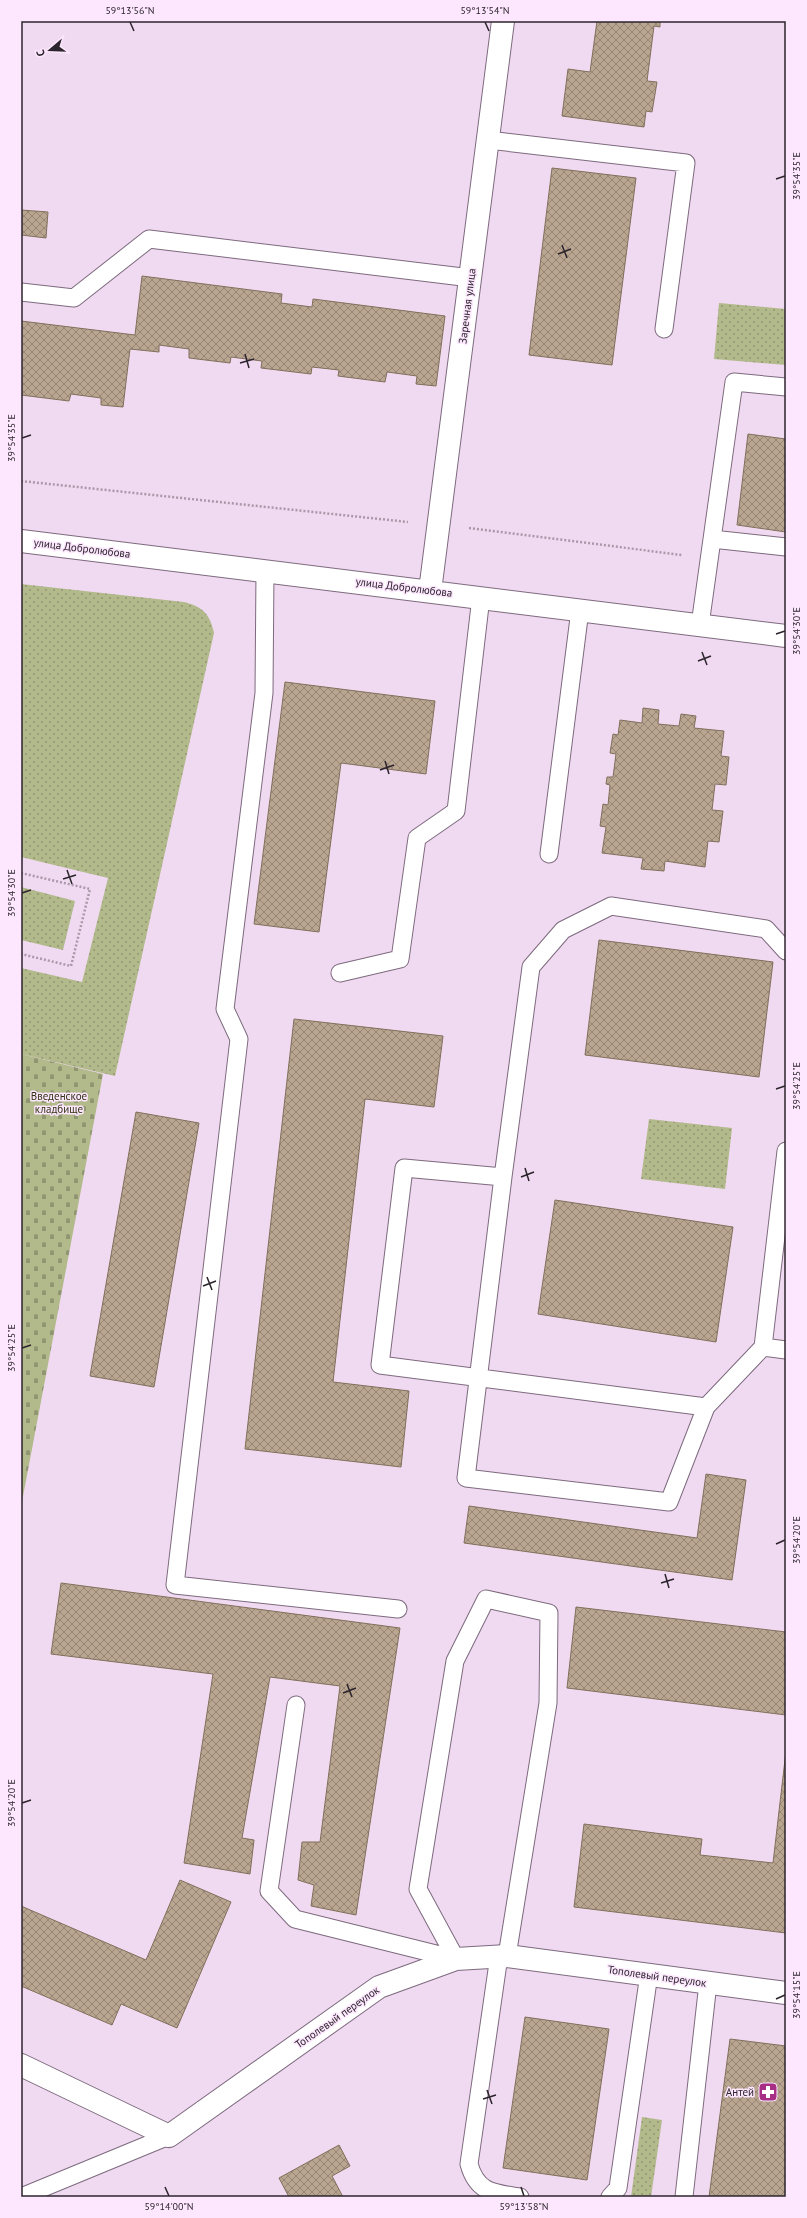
<svg xmlns="http://www.w3.org/2000/svg" width="807" height="2218" font-family="'PT Sans',sans-serif">
  <defs>
    <pattern id="grass-dots" width="8" height="8" patternUnits="userSpaceOnUse"><rect width="8" height="8" fill="#b2b98b"/><path d="M2 2h.1M6 6h.1" fill="none" stroke="#919672" stroke-width="1.8" stroke-linecap="round"/></pattern>
    <pattern id="cemetery-stones" width="16" height="16" patternUnits="userSpaceOnUse"><rect width="16" height="16" fill="#b2b98b"/><path d="M2 7V4a2 2 0 0 1 4 0v3zM10 15v-3a2 2 0 0 1 4 0v3z" fill="#919672"/></pattern>
    <pattern id="building-cross-hatch" width="8" height="8" patternUnits="userSpaceOnUse"><rect width="8" height="8" fill="#b9a590"/><path d="M0 0l8 8M0 8l8-8" fill="none" stroke="#978676"/></pattern>
  </defs>
  <rect width="100%" height="100%" fill="#f0daf1"/>
  <path fill="url(#grass-dots)" d="M719 303 786 309V365L714 359Z
    M21 584 184 602C203 607 210 614 214 633L115 1076 21 1054V968L82 982 108 878 21 857Z
    M21 887 75 901 63 950 21 940Z
    M649 1119 732 1128 725 1189 641 1179Z
    M642 2117 662 2120 651 2197H631Z"/>
  <path fill="url(#cemetery-stones)" d="M21 1054 103 1074 21 1507Z"/>
  <path fill="url(#building-cross-hatch)" stroke="#816f5b" d="M597 21H660V27L654 26 647 81 657 82 652 112 646 111 644 127 562 116 568 69 590 72Z
    M552 168 636 178 612 365 529 355Z
    M21 210 48 212 46 238 21 235Z
    M142 276 282 294 281 303 312 307 313 299 445 316 436 386 416 384 417 376 387 372 385 382 338 376 339 370 312 367 311 374 261 368 262 361 231 357 230 363 189 358V349L159 345V352L130 349 123 407 101 405V398L71 394 69 401 21 395V321L135 335Z
    M748 434 786 439V532L737 525Z
    M285 682 435 701 426 774 341 763 319 932 254 924Z
    M643 708 659 710 658 724 679 726 681 714 696 716 694 728 724 731 721 756 729 757 726 785 715 784 712 810 723 811 719 842 708 841 705 867 665 861 664 871 641 869 643 858 602 853 606 827 600 826 603 804 608 805 610 785 606 784 607 777H613L616 754 610 753 613 734 618 735 620 720 642 723Z
    M599 940 773 962 759 1077 585 1055Z
    M294 1019 443 1036 434 1107 365 1099 333 1382 409 1391 401 1467 245 1449Z
    M136 1112 199 1123 154 1387 90 1376Z
    M555 1200 733 1227 716 1342 538 1314Z
    M706 1474 746 1480 732 1580 464 1543 469 1506 697 1538Z
    M61 1583 400 1628 356 1915 311 1906 314 1885 298 1880 302 1842H320L340 1686 270 1677 242 1838 254 1840 250 1874 184 1863 213 1674 51 1654Z
    M576 1607 786 1632V1715L567 1688Z
    M786 1751V1933L574 1907 584 1824 702 1839 700 1855 773 1863Z
    M180 1880 231 1902 177 2028 121 2004 112 2025 21 1986V1906L146 1960Z
    M525 2017 609 2029 587 2180 503 2168Z
    M730 2039 786 2046V2197H709Z
    M339 2145 350 2166 332 2176 343 2197H289L279 2178Z"/>
  <g fill="none" stroke-linecap="round" stroke-linejoin="round">
    <g stroke="#7d6a7e" stroke-width="19">
      <path id="lane" d="M488 140 686 163 664 329
        M21 292 74 298 149 239 471 278
        M712 539 786 547
        M265 571 264 693 225 1009 239 1039 175 1585 398 1609
        M700 625 734 382 786 387
        M549 854 580 610
        M340 973 400 959 417 838 456 811 481 597
        M503 1177 531 967 563 930 611 906 766 929 786 951
        M763 1347 786 1350
        M706 1407 380 1365 404 1168 503 1177 466 1478 669 1502 706 1407 763 1347 786 1151
        M296 1705 269 1891 295 1919 456 1959
        M499 1956 469 2164C477 2193 494 2193 520 2197
        M456 1959 418 1889 455 1661 486 1599 549 1613 548 1703 507 1956
        M21 2197 169 2136
        M610 2197 618 2188 649 1974
        M684 2197 708 1983"/>
    </g>
    <g stroke="#7d6a7e" stroke-width="24">
      <path id="street" d="M21 541 786 636
        M430 591 503 21
        M21 2065 169 2136 379 1987 456 1959 507 1956 786 1993"/>
    </g>
    <path stroke="#a998a9" stroke-width="2.5" stroke-dasharray="2 2" stroke-linecap="butt" d="M21 481 408 522
      M469 528 682 555
      M21 873 90 889 71 966 21 954"/>
    <use href="#lane" stroke="#fff" stroke-width="17"/>
    <use href="#street" stroke="#fff" stroke-width="22"/>
  </g>
  <path fill="none" stroke="#2c242c" stroke-width="1.5" d="M130 22 134 31M485 22 489 31M776 179 785 176M562 245 567 258M558 254 571 249M245 354 249 368M240 363 254 359M22 438 31 435M776 634 785 631M702 652 707 665M698 661 711 656M385 761 389 774M380 770 394 765M67 870 72 884M63 879 76 875M22 893 31 890M776 1089 785 1086M525 1168 529 1181M521 1177 534 1172M207 1277 212 1290M203 1286 216 1281M22 1348 31 1345M776 1544 785 1540M665 1574 669 1588M661 1583 674 1579M347 1684 352 1697M343 1693 356 1688M22 1803 31 1800M776 1999 785 1995M487 2090 492 2104M483 2099 496 2095M165 2187 169 2196M521 2187 524 2196"/>
  <defs>
    <g id="pharmacy-square" transform="scale(1)"><rect x="-9" y="-9" width="18" height="18" rx="4" fill="#a72e84" stroke="#fde7fe"/><path d="M-2-6h4v4h4v4h-4v4h-4v-4h-4v-4h4Z" fill="#fff"/></g>
  </defs>
  <g fill-rule="evenodd">
    <use href="#pharmacy-square" x="768" y="2092"/>
  </g>
  <g text-anchor="middle" dominant-baseline="central" stroke-width="3" stroke-linejoin="round" paint-order="stroke">
    <g font-size="11" fill="#2c242c" stroke="#fde7fe">
      <text transform="translate(467 306) rotate(-83)">Заречная улица</text>
      <text transform="translate(82 548) rotate(7)">улица Добролюбова</text>
      <text transform="translate(404 587) rotate(7)">улица Добролюбова</text>
      <text transform="translate(657 1976) rotate(8)">Тополевый переулок</text>
      <text transform="translate(337 2017) rotate(-35)">Тополевый переулок</text>
    </g>
    <g font-size="11" fill="#313414" stroke="#fde7fe">
      <text x="59" y="1096">Введенское<tspan x="59" dy="13">кладбище</tspan></text>
    </g>
    <g font-size="11" fill="#2c242c" stroke="#fde7fe" text-anchor="end">
      <text x="754" y="2092">Антей</text>
    </g>
  </g>
  <rect width="807" height="2218" fill="none" stroke="#fde7fe" stroke-width="44"/>
  <g transform="translate(50 50) rotate(251)" stroke="#fde7fe" stroke-width="3" paint-order="stroke">
  <path d="M0-3L7 15L0 10L-7 15Z" fill="#2c242c"/>
  <text y="-6" font-size="11" font-weight="bold" text-anchor="middle" fill="#2c242c">С</text>
  </g>
  <rect x="22" y="22" width="763" height="2174" fill="none" stroke="#2c242c" stroke-width="1.5"/>
  <g font-size="10" text-anchor="middle" fill="#2c242c">
    <text x="130" y="14">59°13'56"N</text>
    <text x="485" y="14">59°13'54"N</text>
    <text transform="translate(796 176) rotate(-90)" y="4">39°54'35"E</text>
    <text transform="translate(11 438) rotate(-90)" y="4">39°54'35"E</text>
    <text transform="translate(796 631) rotate(-90)" y="4">39°54'30"E</text>
    <text transform="translate(11 893) rotate(-90)" y="4">39°54'30"E</text>
    <text transform="translate(796 1086) rotate(-90)" y="4">39°54'25"E</text>
    <text transform="translate(11 1348) rotate(-90)" y="4">39°54'25"E</text>
    <text transform="translate(796 1540) rotate(-90)" y="4">39°54'20"E</text>
    <text transform="translate(11 1803) rotate(-90)" y="4">39°54'20"E</text>
    <text transform="translate(796 1995) rotate(-90)" y="4">39°54'15"E</text>
    <text x="169" y="2210">59°14'00"N</text>
    <text x="524" y="2210">59°13'58"N</text>
  </g>
</svg>
